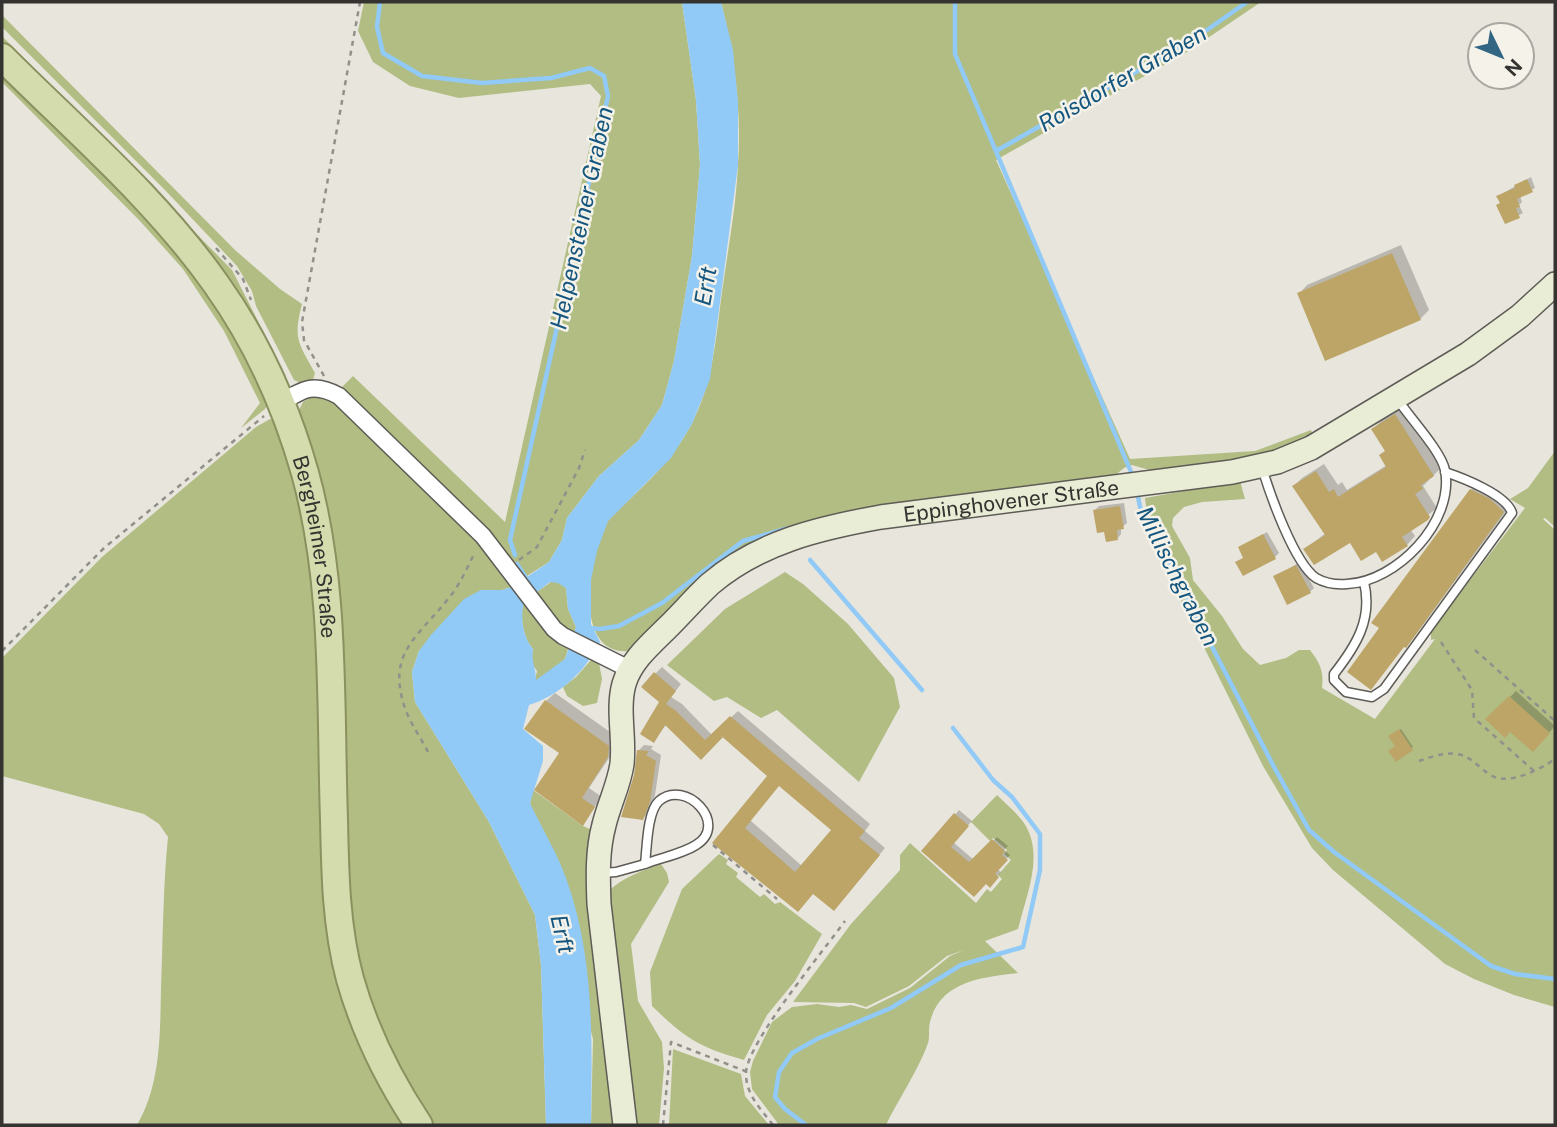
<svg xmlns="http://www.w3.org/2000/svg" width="1557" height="1127" font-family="'Public Sans',sans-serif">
  <rect width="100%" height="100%" fill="#e8e5dd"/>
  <path fill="#b1bd83" d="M364 2H682L696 100 700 165 692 256 674 361 662 405 639 440 599 476 567 518 562 540 549 562 522 579 496 541 340 389 353 376 505 522 601 96 590 84 459 98 410 86 373 62 358 31Z
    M721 2H1261L1187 52 996 160 1130 459 1255 451 1311 430 1314 438 1258 460 1153 471 1132 465 1124 468 1113 477 790 532 631 651C570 658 589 552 608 521 613 513 624 505 631 498 654 476 676 454 691 425 713 384 716 337 722 292 728 250 736 207 738 165 742 109 734 55 721 2Z
    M2 15 235 250 280 289 302 304C293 339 298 342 315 373L313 380 301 383 294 380 256 306 252 291 237 266 165 190 2 27Z
    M2 36 232 270 286 376 276 371 2 47Z
    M2 70 148 216 209 289 270 402 265 409 241 428 260 403 224 331 183 269 140 221 2 82Z
    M311 397H323L334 400 470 532 512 587 502 590H481L419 651 412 672 415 702 489 822 535 915 541 965 546 1125H429L388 1056 351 941 298 412 303 402Z
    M270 419 279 421 312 548 327 867 408 1125H137C161 1084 160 1034 161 988 163 937 163 887 168 837L159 824 144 814 2 776V658L102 557 256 427Z
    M1555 451V527L1545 518 1543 519 1555 530V1007L1514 995 1474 979 1445 964 1333 870 1312 848 1263 766 1177 593 1185 586V579L1147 514 1145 498 1240 481 1245 499 1202 502 1184 507 1173 518 1172 526 1190 558 1193 580 1222 616 1243 649 1260 665 1286 658 1299 650H1310C1320 663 1324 671 1322 688L1375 719 1435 639 1431 640V631L1525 508 1510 499 1528 488Z
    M785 572 803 584 848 624 894 678 900 707 859 782 777 710 761 718 727 697 714 701 667 665 725 609Z
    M551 582H558L566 588 568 609 576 627 574 633 557 624 534 594Z
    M523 602 560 645 568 649 565 659 540 680H535L537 671 531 662 533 649C523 638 520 617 523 602Z
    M591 660 599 663 602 679 597 703 583 706 567 696 563 687 576 677Z
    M533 790 583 826 597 832 619 1125H591L593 1039 530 803Z
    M997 795C1006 804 1017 813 1024 823 1045 855 1026 895 1018 929L985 941 1018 973C983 977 940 981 930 1022 928 1029 930 1037 928 1043 919 1069 898 1100 886 1125H779L752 1089 750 1072 753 1061 772 1022 792 1007 817 1004 839 1007 851 1005 867 1009 910 988 950 956 964 950 947 956 909 986 866 1007 854 1003 793 1002 851 924 900 870V855L910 843 976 903 987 889 991 892 1002 879 998 875 1011 860 1004 854 1007 850 993 838 990 841 971 822Z
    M719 854 728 860 726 864 738 873 736 877 760 897 764 894 775 904 780 902 822 934 795 981 767 1015 744 1060C699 1047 686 1039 652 1006L650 972 682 889Z
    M661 864 667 873 669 882 631 944 638 1001 662 1042 664 1068 659 1125H631L603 897C618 879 639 872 661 864Z
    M673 1049 741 1074 745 1096 769 1125H669Z"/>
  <path fill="#91caf6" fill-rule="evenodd" d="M682 2H721L733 50 738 102V165L710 379 692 424 671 458 608 521 597 551 591 580V624L600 642C585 672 560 695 529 705L523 729 543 746V761L530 803C542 829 558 854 567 881 595 960 592 1043 591 1125H546L541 965 535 915 489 822 415 702 412 672 419 651 431 635 464 599 481 590H502L512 587 549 562 562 540 567 518 599 476 639 440 662 405 674 361 692 256 700 165 696 100ZM550 582 558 583 566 588 568 609 576 627 565 659 536 680C536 667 531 663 533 649 523 638 520 617 524 602Z"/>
  <path fill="#0003" fill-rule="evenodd" d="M1531 177 1535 188 1520 196 1522 202 1519 205 1523 213 1506 222 1498 196Z
    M1401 245 1429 310 1420 319 1299 294 1307 285Z
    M1404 407 1442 467 1423 486 1437 508 1410 529 1415 536 1407 545 1376 550 1350 540 1305 549 1326 533 1294 486 1302 478 1324 464 1338 485 1342 482 1347 490 1387 465 1386 450 1373 429 1381 421Z
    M1480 481 1499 491 1512 503 1414 637 1406 646 1471 490Z
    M1124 503 1127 523 1121 528V534L1118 538 1095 510 1099 506Z
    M1267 532 1279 553 1275 557 1237 562 1245 557 1240 548Z
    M1300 562 1314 588 1310 592 1275 577Z
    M662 667 681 684 671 697 682 704 712 735 738 711 870 824 865 831 885 848 840 903 814 893 715 842 770 776 723 735 701 757 667 724 653 741 661 701 655 674ZM780 784 833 829 802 866 750 820Z
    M1516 691 1555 726 1533 750 1511 730 1488 719Z
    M555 693 617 737V746L589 788 602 797 583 823 546 701Z
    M1401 729 1413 747 1397 760V746L1392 735Z
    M644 745 653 746 651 749 661 755 655 795 649 812 643 818 636 775 638 751Z
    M959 810 972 821 953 842 974 860 997 837 1008 846 1004 850 1010 855 997 869 1001 872 990 885 924 851Z"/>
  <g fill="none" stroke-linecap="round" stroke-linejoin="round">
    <path stroke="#91caf6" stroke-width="4.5" d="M380 2 377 27 383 53 422 76 482 83 551 78 590 68 604 76 608 96 510 540 515 555
      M955 2V54L1134 479
      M996 151 1194 39 1247 2
      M1137 491 1140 507 1274 767 1309 830 1334 852 1491 966 1515 974 1555 979
      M810 560 922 690
      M517 564 528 581
      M589 628 600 629 619 626 662 603 743 541 789 528
      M806 1125 785 1109 775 1097 779 1072 792 1053 817 1039 891 1008 961 965 1023 947 1040 870V834L1012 797 993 780 953 728"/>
  </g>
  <path fill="#bca567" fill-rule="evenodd" d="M1527 179 1533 192 1517 199 1520 207 1516 208 1520 218 1505 224 1496 205 1500 203 1496 196 1515 188 1514 185Z
    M1392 253 1421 320 1325 361 1297 293Z
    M1395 414 1434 476 1421 485 1423 489 1415 494 1430 517 1428 520 1402 537 1408 546 1382 562 1376 552 1361 561 1350 543 1314 565 1303 549 1325 535 1292 486 1316 471 1329 492 1334 489 1338 497 1386 467 1379 455 1385 451 1371 429Z
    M1470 489 1490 499 1504 512 1406 648 1404 647 1371 690 1347 672 1379 628 1371 623Z
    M1120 506 1124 529 1117 530 1118 540 1106 542 1104 532 1097 533 1093 510Z
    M1263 534 1276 559 1243 576 1235 562 1243 558 1238 547Z
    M1296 565 1311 593 1287 605 1273 576Z
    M654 672 676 691 666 704 675 710 705 740 730 716 865 831 859 838 880 855 834 911 813 894 798 912 712 843 767 776 719 734 723 737 701 760 665 725 654 743 640 734 659 702 641 687ZM779 786 831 830 795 872 745 828Z
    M1509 696 1550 733 1533 752 1510 732 1505 738 1485 719Z
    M545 700 609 746 608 757 582 798 595 807 583 826 534 790 559 753 524 729Z
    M1399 729 1413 750 1396 762 1388 751 1395 746 1388 736Z
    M637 750 649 751 646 755 656 761 650 802 643 820 621 817 634 775Z
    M954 813 969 826 951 847 969 862 992 839 1005 851 1002 855 1008 860 995 874 999 877 990 888 986 884 974 897 921 851Z"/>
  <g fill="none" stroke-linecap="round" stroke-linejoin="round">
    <g stroke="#5e5c56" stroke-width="11">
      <path id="lane" d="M1262 468C1270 494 1294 563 1316 578 1325 583 1336 585 1347 584 1396 582 1455 522 1445 470 1441 451 1410 418 1398 400
        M1364 582C1373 619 1356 646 1334 674V680L1346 692 1372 697 1384 689 1512 513C1507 495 1463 478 1445 472
        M601 873 616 872 645 864C647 848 647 812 659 801 685 778 730 824 696 845 682 854 660 858 645 864"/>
    </g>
    <g stroke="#5e5c56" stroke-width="19">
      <path id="street" d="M281 403C303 389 314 382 339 396L483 536 554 629 563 636 629 669"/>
    </g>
    <g stroke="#5e5c56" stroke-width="26">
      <g id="secondary">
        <path id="s1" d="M625 1125 599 904C598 877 597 851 604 825 609 804 619 785 622 764 625 738 617 709 624 684 631 660 652 643 669 626 683 612 696 597 710 584 759 542 820 528 881 517L1232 472 1277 462 1311 448 1468 354 1520 316 1555 284"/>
      </g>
    </g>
    <g stroke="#8a915f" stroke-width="30">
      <g id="primary">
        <path id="s2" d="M2 57C74 129 157 200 216 284 256 340 286 406 305 473 336 584 330 704 334 819 335 873 336 927 350 979 365 1032 389 1080 419 1125"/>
      </g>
    </g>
    <path stroke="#92908b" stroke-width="2.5" stroke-dasharray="5 5" stroke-linecap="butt" d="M216 248 243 279 251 300
      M324 376 304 340 302 322 360 2
      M519 560 537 547 579 468 585 450
      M1441 642 1472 690 1474 718 1534 771
      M1475 650 1555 721
      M2 651 104 548 264 416
      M428 752C421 738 410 723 405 708 386 653 418 637 448 599 460 585 467 568 475 552
      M1419 761C1431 757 1444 752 1457 754 1471 756 1478 767 1489 774 1507 787 1539 770 1555 759
      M713 845 777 899
      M663 1125 671 1042 745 1071
      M773 1125C761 1109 746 1095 746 1074 745 1045 825 949 845 921"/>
    <use href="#lane" stroke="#fff" stroke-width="8"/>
    <use href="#street" stroke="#fff" stroke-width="16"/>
    <use href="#secondary" stroke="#eaedd6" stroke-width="23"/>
    <use href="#primary" stroke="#d4dcae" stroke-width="26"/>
  </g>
  <g text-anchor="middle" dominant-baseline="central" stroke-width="5" stroke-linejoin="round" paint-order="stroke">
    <g font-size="21" fill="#343330" stroke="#f5f2ea">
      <text stroke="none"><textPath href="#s1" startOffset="896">Eppinghovener Straße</textPath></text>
      <text stroke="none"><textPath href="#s2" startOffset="597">Bergheimer Straße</textPath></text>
    </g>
    <g font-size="23" font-style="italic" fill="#15567f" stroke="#f5f2ea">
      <text transform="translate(1122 78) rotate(-30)">Roisdorfer Graben</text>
      <text transform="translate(581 218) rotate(-78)">Helpensteiner Graben</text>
      <text transform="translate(705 286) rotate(-80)">Erft</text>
      <text transform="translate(1178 576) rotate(63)">Millischgraben</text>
      <text transform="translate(563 934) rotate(77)">Erft</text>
    </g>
  </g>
  <rect width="1557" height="1127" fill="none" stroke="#343330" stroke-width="7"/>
  <g transform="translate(1501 56) rotate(133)"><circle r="33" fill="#f5f2ea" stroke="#a8a6a0" stroke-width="2"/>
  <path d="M0-5L12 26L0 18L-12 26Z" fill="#336683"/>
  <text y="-10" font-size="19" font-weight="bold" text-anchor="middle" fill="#343330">N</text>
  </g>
</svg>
